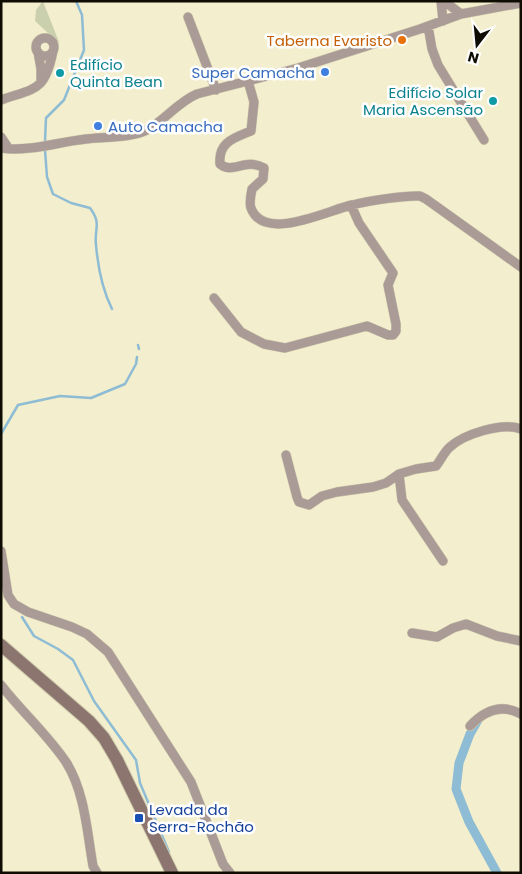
<svg xmlns="http://www.w3.org/2000/svg" width="522" height="874" font-family="Poppins,sans-serif">
  <rect width="100%" height="100%" fill="#f3eecd"/>
  <path fill="#cacfae" d="M43 1 44 4 59 42H52L49 34 35 21 36 10Z"/>
  <g fill="none" stroke-linecap="round" stroke-linejoin="round">
    <path stroke="#8dbcd4" stroke-width="2.5" d="M45 141 46 118 64 100 84 50 82 15 76 1
      M45 150 47 177 53 194 71 203 90 208C102 224 94 228 96 245 98 268 102 289 112 309
      M138 345 139 349
      M1 434 18 405 60 396 91 398 125 384 136 364 137 357
      M22 617 34 636 58 649 73 660 94 701 136 760 140 783 169 852"/>
    <path stroke="#8dbcd4" stroke-width="9" d="M478 720 470 734 459 763 456 789 469 822 497 873"/>
    <g stroke="#cfcaad" stroke-width="10">
      <path id="street" d="M441 1 443 21
        M444 1 461 14
        M188 17 216 90
        M428 26 432 49 438 65 484 140
        M36 47a9 9 0 1 1 18 0a9 9 0 1 1-18 0Z
        M38 52 41 69V80
        M248 81 254 102 251 131C234 138 218 142 220 164 233 175 245 157 264 168L263 179 252 189C251 194 249 203 251 208 264 243 328 210 352 205 368 201 405 195 420 196L426 199 521 267
        M1 100C35 88 45 92 53 51
        M1 137 9 149
        M1 148C30 152 58 142 86 139 104 137 131 138 147 130 165 120 178 102 197 94L298 68 420 29 461 14 521 3
        M214 298 241 332 264 344 285 348 367 326 388 335H393L396 331V324L388 285 393 273 359 223 351 205
        M286 455 297 497 299 502 309 505 322 496 337 492 373 487 386 483 399 474 416 469 436 466C441 460 444 452 450 447 464 434 502 422 521 429
        M399 474 402 500 443 561
        M1 551 8 595 14 604 28 612 72 627 87 634 108 652 191 782 223 864 230 873
        M412 633 437 637 453 628 466 624 497 636 521 641
        M1 685C22 712 47 734 66 762 85 792 87 832 93 866L97 873
        M470 726C484 711 501 703 521 714"/>
    </g>
    <g stroke="#cfcaad" stroke-width="14">
      <path id="secondary" d="M1 645 89 721 104 738 117 760 172 873"/>
    </g>
    <use href="#street" stroke="#ab9b97" stroke-width="9"/>
    <use href="#secondary" stroke="#8b756e" stroke-width="12"/>
  </g>
  <circle fill="#e8710a" stroke="#fff" stroke-width="2" cx="402" cy="40" r="5"/>
  <g fill="#3f7fe0" stroke="#fff" stroke-width="2">
    <circle cx="325" cy="72" r="5"/>
    <circle cx="98" cy="126" r="5"/>
  </g>
  <g fill="#0f9aa8" stroke="#fff" stroke-width="2">
    <circle cx="60" cy="73" r="5"/>
    <circle cx="493" cy="101" r="5"/>
  </g>
  <rect fill="#1a4fb4" stroke="#fff" stroke-width="2" x="134" y="813" width="10" height="10" rx="2.5"/>
  <g text-anchor="middle" dominant-baseline="central" stroke-width="5" stroke-linejoin="round" paint-order="stroke">
    <g font-size="15" fill="#c56008" stroke="#fff" text-anchor="end">
      <text x="392" y="40">Taberna Evaristo</text>
    </g>
    <g font-size="15" fill="#0d838f" stroke="#fff" text-anchor="start">
      <text x="70" y="64">Edifício<tspan x="70" dy="17">Quinta Bean</tspan></text>
      <text x="483" y="92" text-anchor="end">Edifício Solar<tspan x="483" dy="17">Maria Ascensão</tspan></text>
    </g>
    <g font-size="15" fill="#366cbe" stroke="#fff" text-anchor="end">
      <text x="315" y="72">Super Camacha</text>
      <text x="108" y="126" text-anchor="start">Auto Camacha</text>
    </g>
    <g font-size="15" fill="#164399" stroke="#fff" text-anchor="start">
      <text x="149" y="809">Levada da<tspan x="149" dy="17">Serra-Rochão</tspan></text>
    </g>
  </g>
  <rect width="522" height="874" fill="none" stroke="#0f0d03" stroke-width="5"/>
  <g transform="translate(477 45) rotate(196)" stroke="#ffffff" stroke-width="4" paint-order="stroke">
  <path d="M0-4L9 19L0 12L-9 19Z" fill="#0f0d03"/>
  <text y="-8" font-size="14" font-weight="bold" text-anchor="middle" fill="#0f0d03">N</text>
  </g>
</svg>
